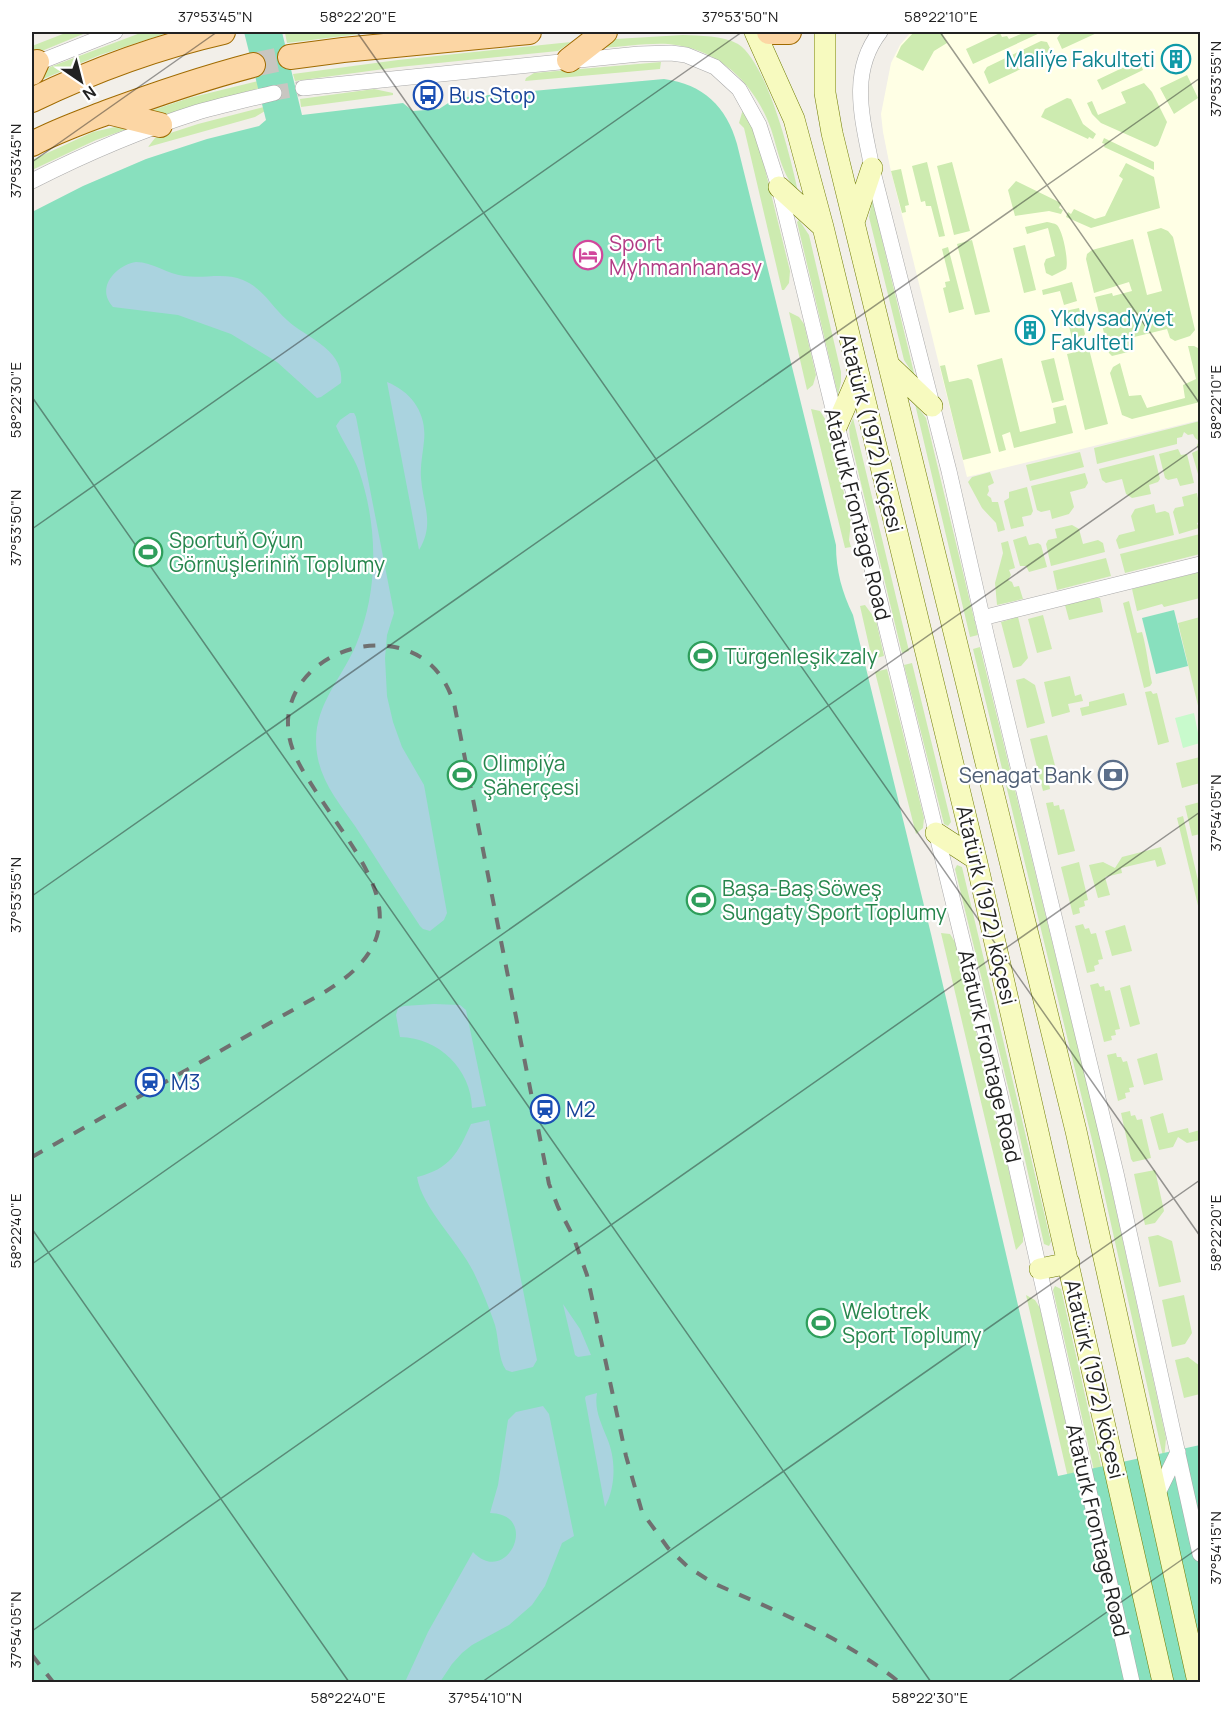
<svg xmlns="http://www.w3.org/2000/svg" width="1232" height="1714" font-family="Manrope,sans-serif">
  <rect width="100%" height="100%" fill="#f2efe9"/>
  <path fill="#ffffe5" d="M911 32H1200V420L967 477 890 167 883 132 881 114 891 63 900 45Z"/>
  <path fill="#cdebb0" d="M68 32H88L32 55V46Z
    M143 32H170L100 55 36 82 50 67Z
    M294 32H376L287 43 285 33Z
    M914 32H941L947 43 934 51 923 71 896 57 901 46Z
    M1026 32H1042L973 64 966 49 1000 33 1002 37 1007 36 1009 39Z
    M1062 32H1099L1062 49 1057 38Z
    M683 35C700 36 722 35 738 44 767 62 791 158 798 192 782 176 778 150 771 129 755 84 719 48 668 44 646 43 622 47 600 48L615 39Z
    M1041 41 1047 42 1053 54 989 84 984 72 987 67Z
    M571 42 558 51 399 67 295 81 293 74 398 60Z
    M1139 60 1143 70 1102 90 1097 80Z
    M661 62 660 69 525 81 526 78 534 73Z
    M1187 75 1198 98 1174 114 1160 88Z
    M258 81 260 88 160 116 150 111 189 98Z
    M1144 83 1152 92 1167 122 1158 145 1155 147 1101 123 1092 114 1087 103 1092 101 1098 115 1126 103 1121 92Z
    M374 89 393 93V95L301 107 300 99Z
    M1067 98 1071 99 1083 124 1096 134 1093 139 1089 137 1088 139 1041 117 1045 109Z
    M264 107 265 111 255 117 148 147 155 138 198 124Z
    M743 109 749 118 763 161 790 271 789 283 784 290H782L744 128 739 123Z
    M115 127 130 128 96 140 32 170V160L93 132Z
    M1104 138 1154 162V170L1104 147 1105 144 1102 143Z
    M927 162 945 236 939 237 931 206H926L925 201 921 202 912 166Z
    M952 162 970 231 954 235 937 166Z
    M1126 163 1154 177 1160 208 1091 228 1066 217 1068 212 1071 214 1074 209 1095 219 1105 216 1123 179 1119 176Z
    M901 169 909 205 905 206 906 212 902 213 891 171Z
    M1016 181 1061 203 1059 208 1063 210 1061 214 1049 211 1015 216 1008 190Z
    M872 201 873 202 915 377 904 360 869 217Z
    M799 220 809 235 841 372V382L838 395 797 222Z
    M1047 222C1051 223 1054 223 1057 225 1063 231 1069 262 1066 269L1052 276 1046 273 1044 264 1046 259 1055 256 1048 228 1027 234 1025 227Z
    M1161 228 1168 231 1173 237 1195 330 1190 336 1175 341 1170 338 1167 329 1130 338 1132 351 1112 356 1109 353 1095 297 1112 293 1113 296 1132 291 1129 282 1094 293 1086 259 1087 254 1092 250 1133 239 1147 295 1162 291 1147 232Z
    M972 240 990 312 975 315 957 244Z
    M1025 245 1036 290 1024 293 1013 248Z
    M948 247 964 309 949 313 943 288 946 287 945 282 950 281 942 249Z
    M1072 282 1077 301 1064 305 1060 291 1043 295 1042 290Z
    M1079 308 1085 334 1082 339 1073 342 1065 311Z
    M789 312 799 317 804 324 816 375 813 385 807 390Z
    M1188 346H1194L1200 349V402L1132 419 1122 415 1110 373 1113 367 1120 363 1129 396 1141 395 1147 408 1185 398 1183 385 1196 379Z
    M1089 349 1108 424 1085 430 1067 354Z
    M1002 358 1020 432 1056 423 1053 408 1066 405 1073 433 1014 448 1010 432 1002 435 1006 450 999 452 977 365Z
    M1054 358 1064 400 1052 403 1041 361Z
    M945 365 949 382 968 378 972 380 991 453 963 460 940 366Z
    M915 404 926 418 978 635 970 637Z
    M811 409 820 411 827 422 851 522 849 540 851 547 845 548Z
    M853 418 909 651 902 653 850 438 849 428Z
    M1200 421V481L1192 453 1198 450 1197 445 1199 441 1195 438 1193 434 1188 435 1184 432 1182 437 1177 438V444L1097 464 1094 448Z
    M1178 449 1181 455 1187 454 1194 483 1180 486 1177 478 1168 480 1165 478 1159 454Z
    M1080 452 1084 467 1030 481 1026 465Z
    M1154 455 1160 479 1158 482 1149 485 1151 494 1132 498 1126 494 1122 479 1106 483 1102 480 1099 469Z
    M990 472 994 483 988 486 989 491 987 495 991 498 992 502H998L1005 530 998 532 996 523 982 508 968 482 972 477Z
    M1085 473 1088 483 1085 488 1070 492 1074 507 1069 514 1052 519 1050 510 1041 512 1037 510 1031 486Z
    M1027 487 1033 511 1031 515 1022 517 1024 526 1011 529 1004 501 1009 498V492Z
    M1197 493 1200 509V522L1197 523 1199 528 1179 534 1173 512 1175 508 1184 506 1182 497Z
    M1154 504 1156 513 1165 511 1169 513 1174 535 1119 549 1116 540 1119 535 1135 531 1131 516 1135 509Z
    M1072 525 1079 529 1083 544 1098 540 1103 543 1105 552 1051 566 1046 544 1048 540 1057 538 1055 529Z
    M1200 534V554L1125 573 1120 554Z
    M1026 536 1029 545 1038 543 1041 545 1047 567 1029 572 1026 566H1020L1013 540Z
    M1008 541 1015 568 1009 570 1011 575 1008 580 1012 582 1014 587 1019 586 1023 599 997 605 995 583 1003 553 1001 543Z
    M1106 558 1111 576 1057 590 1053 571Z
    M1200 572V598L1164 607 1162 604 1137 611 1132 589Z
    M1096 598H1100L1103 612 1069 620 1065 605Z
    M1129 601 1137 633 1142 632C1147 650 1148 665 1152 683L1150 686 1144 688 1123 603Z
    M865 605 876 620 884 656 872 659 860 606Z
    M1043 615 1052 649 1037 653 1028 619Z
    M1018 617 1028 658 1021 666 1013 668 1001 622Z
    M1200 617V714L1178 623Z
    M980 647 1102 1146 1166 1438 1164 1461 1094 1148 973 649Z
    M912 663 951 822 948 826 944 824 904 665Z
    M887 669 924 818 923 828 916 834 875 672Z
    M1070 676 1075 696 1081 694 1083 701 1068 704 1070 712 1052 717 1044 682Z
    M1024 678 1035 685 1045 723 1027 728 1016 680Z
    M1151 691 1153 694 1157 693 1169 742 1158 745 1145 692Z
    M1124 693 1127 705 1082 716 1080 708 1089 706V702Z
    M1047 735 1058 777 1052 778 1053 783 1049 784 1050 789 1043 791 1030 739Z
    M1200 757V783L1182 788 1176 763Z
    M1053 802 1054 806 1059 805 1060 810 1064 809 1075 851 1058 855 1046 803Z
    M1200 802V834L1192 836 1185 806Z
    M1183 816 1200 889V914L1177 818Z
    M1161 847 1166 864 1157 867 1155 860 1121 868 1122 873 1105 877 1110 895 1098 898 1089 865 1103 862 1115 868 1122 857Z
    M1079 862 1088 900 1084 901 1085 906 1079 908 1080 913 1073 915 1061 867Z
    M957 865 962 867 1051 1242 1049 1246 1044 1244 1016 1120 955 869Z
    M1083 924 1085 929 1089 928 1091 934 1096 933 1103 959 1098 960 1099 964 1094 966 1095 971 1087 973 1075 926Z
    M1125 925 1132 951 1112 956 1105 931Z
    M941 933 950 934 955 942 1023 1231V1242L1016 1250Z
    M1098 983 1100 987 1104 986 1105 991 1110 990 1120 1029 1115 1030 1116 1035 1111 1036 1112 1040 1104 1042 1090 985Z
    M1130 985 1140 1024 1130 1027 1120 988Z
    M1116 1053 1117 1057H1121L1123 1062 1127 1061 1134 1087 1129 1088 1130 1092 1125 1093 1126 1098 1118 1101 1107 1055Z
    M1157 1053 1163 1080 1144 1085 1137 1059Z
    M1130 1111 1131 1116 1135 1115 1137 1120 1142 1119 1151 1158 1133 1162 1131 1159 1121 1113Z
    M1163 1113 1168 1133 1188 1128 1189 1133 1200 1130V1140L1187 1143 1178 1137 1173 1147 1159 1150 1150 1117Z
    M1155 1170 1164 1211 1155 1223 1145 1225 1134 1174Z
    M1158 1235 1172 1241 1181 1282 1159 1287 1148 1237Z
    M1055 1286 1061 1289 1150 1682H1142L1053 1290Z
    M1026 1295 1035 1300 1040 1308 1081 1491 1074 1504Z
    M1184 1295 1192 1333 1185 1344 1172 1347 1162 1300Z
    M1188 1357 1200 1366V1394L1184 1398 1175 1360Z"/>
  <path fill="#c8facc" d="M1194 713 1200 743 1183 748 1175 718Z"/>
  <path fill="#88e0be" d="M244 32H282L302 115 403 103 413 111 439 109 456 98 664 79C703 84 727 107 737 144L836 545C836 571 842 592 853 615L931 934 1058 1476 1200 1445V1682H32V212L83 186 146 159 207 139 259 126 266 120Z
    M1174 610 1188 666 1156 674 1142 618Z"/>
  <path fill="#aad3df" d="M136 262C153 262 167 274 184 276 204 279 224 272 243 280 264 289 271 306 287 320 306 338 345 349 341 383L321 397 317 398 277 362 231 334 178 315 113 307C95 288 116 265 136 262Z
    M387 382C412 392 427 414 424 441 423 453 420 465 421 478 423 506 435 523 419 550Z
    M350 413H354L356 417 394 613 387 635 385 658 387 696 393 722 402 747 424 785 447 913 444 920 430 931 423 929 420 926C398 893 377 860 355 826 341 806 323 784 318 759 308 711 339 684 356 645 379 589 378 527 359 471 353 455 342 441 336 426L340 420Z
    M434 1004 460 1005 466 1010 486 1106 472 1108C471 1069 439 1038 400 1037L396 1015 398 1008 404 1006Z
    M489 1120 537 1360 533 1367 512 1372 506 1370C498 1359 499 1339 495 1325 489 1307 482 1290 474 1273 459 1242 422 1208 417 1177 450 1169 458 1153 471 1124Z
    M563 1304 580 1329 591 1355 578 1357 575 1355Z
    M597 1393C594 1409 601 1423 607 1438 616 1459 616 1486 605 1507L585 1398 586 1396Z
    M543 1406 549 1414 574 1536 562 1543 545 1586 532 1605 509 1625 472 1645 462 1653 452 1664 440 1682H405L428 1632 473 1552C507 1588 541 1514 490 1513L498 1485 508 1420 516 1412Z"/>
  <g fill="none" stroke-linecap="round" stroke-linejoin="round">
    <path stroke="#c8c6c1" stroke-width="15" stroke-dasharray="15 8" stroke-linecap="butt" d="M274 93 303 88"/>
    <path stroke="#c8c6c1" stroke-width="24" stroke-dasharray="24 12" stroke-linecap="butt" d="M253 65 290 57"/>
    <g stroke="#a9a9a9" stroke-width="16">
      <path id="street" d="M880 32C848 73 863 121 872 168L949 471 987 638 1116 1173 1200 1554
        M32 65 115 32
        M303 88 639 54 671 53 686 55 715 67 739 89 759 125 779 187 998 1086 1132 1682
        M32 181C85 154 141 130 198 112 223 105 249 99 274 93
        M982 618 1200 564
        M1157 1495 1178 1452"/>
    </g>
    <g stroke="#707d05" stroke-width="22">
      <path id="secondary" d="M755 32 794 119 823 227 976 859 1163 1682
        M825 32V93L832 133 1076 1131 1198 1682
        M779 187 823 227
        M855 219 872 168
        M890 366 932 406
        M837 425 858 377
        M936 833 976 859
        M1040 1269 1069 1263"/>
    </g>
    <g stroke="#a06b00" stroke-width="26">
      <path id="primary" d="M769 32H789
        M290 57 343 50 529 32
        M569 60 605 32
        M32 73 37 62
        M32 100C92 71 157 47 223 32
        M108 112 160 125
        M32 144C56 131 82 122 108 112 156 94 204 78 253 65"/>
    </g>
    <use href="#street" stroke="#fff" stroke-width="15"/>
    <use href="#secondary" stroke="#f7fabf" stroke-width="21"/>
    <use href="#primary" stroke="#fcd6a4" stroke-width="24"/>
    <path stroke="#707070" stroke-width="4" stroke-dasharray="12 12" stroke-linecap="butt" d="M32 1157 323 993C429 930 363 865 315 790 301 768 287 748 288 720 292 654 384 622 431 665 442 675 449 689 454 703L549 1184 558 1207 573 1236 587 1275 626 1456 642 1512 668 1548 688 1567 713 1583C778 1612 843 1637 899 1682
      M32 1655 53 1682"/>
  </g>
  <path fill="none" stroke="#222" stroke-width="1.5" stroke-opacity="0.45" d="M357 32 1200 1236M940 32 1200 404M32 162 217 32M32 397 931 1682M32 529 742 32M32 896 1200 78M32 1229 349 1682M32 1264 1200 445M32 1631 1200 812M482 1682 1200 1180M1007 1682 1200 1547"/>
  <defs>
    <g id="building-ring" transform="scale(1.5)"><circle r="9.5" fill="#fff" stroke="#0f9aa8" stroke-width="1.5"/><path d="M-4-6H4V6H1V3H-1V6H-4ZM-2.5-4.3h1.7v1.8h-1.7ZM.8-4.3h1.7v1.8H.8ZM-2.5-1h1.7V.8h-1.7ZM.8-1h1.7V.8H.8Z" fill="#0f9aa8"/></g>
    <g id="bus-ring" transform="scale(1.5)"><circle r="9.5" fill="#fff" stroke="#1a4fb4" stroke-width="1.5"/><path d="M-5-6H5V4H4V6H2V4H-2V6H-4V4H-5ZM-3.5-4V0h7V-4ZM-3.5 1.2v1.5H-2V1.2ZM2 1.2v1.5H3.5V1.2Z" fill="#1a4fb4"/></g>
    <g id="hotel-ring" transform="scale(1.5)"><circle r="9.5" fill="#fff" stroke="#d1479c" stroke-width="1.5"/><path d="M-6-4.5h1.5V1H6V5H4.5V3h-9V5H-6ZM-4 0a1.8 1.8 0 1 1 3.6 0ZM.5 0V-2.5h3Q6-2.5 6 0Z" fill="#d1479c"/></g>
    <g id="stadium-ring" transform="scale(1.5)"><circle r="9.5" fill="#fff" stroke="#2e9e5b" stroke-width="1.5"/><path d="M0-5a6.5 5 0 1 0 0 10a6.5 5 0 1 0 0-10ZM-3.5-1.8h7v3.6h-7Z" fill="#2e9e5b"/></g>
    <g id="bank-ring" transform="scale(1.5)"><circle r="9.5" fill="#fff" stroke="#5c6f8a" stroke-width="1.5"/><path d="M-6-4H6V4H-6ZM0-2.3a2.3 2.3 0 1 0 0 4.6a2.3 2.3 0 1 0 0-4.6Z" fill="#5c6f8a"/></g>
    <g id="station-ring" transform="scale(1.5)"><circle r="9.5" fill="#fff" stroke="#1a4fb4" stroke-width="1.5"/><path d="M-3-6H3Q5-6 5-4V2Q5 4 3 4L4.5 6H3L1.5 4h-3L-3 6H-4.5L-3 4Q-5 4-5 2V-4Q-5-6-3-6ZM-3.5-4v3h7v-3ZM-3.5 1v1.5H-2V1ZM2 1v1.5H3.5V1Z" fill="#1a4fb4"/></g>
  </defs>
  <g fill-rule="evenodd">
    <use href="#building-ring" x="1176" y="59"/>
    <use href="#bus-ring" x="428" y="95"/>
    <use href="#hotel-ring" x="588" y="255"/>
    <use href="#building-ring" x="1030" y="330"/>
    <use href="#stadium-ring" x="148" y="552"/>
    <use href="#stadium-ring" x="703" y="656"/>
    <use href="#stadium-ring" x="462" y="775"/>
    <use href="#bank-ring" x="1113" y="775"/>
    <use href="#stadium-ring" x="701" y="900"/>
    <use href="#station-ring" x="150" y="1082"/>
    <use href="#station-ring" x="545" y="1109"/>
    <use href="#stadium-ring" x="821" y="1323"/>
  </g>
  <g text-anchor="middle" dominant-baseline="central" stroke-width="4.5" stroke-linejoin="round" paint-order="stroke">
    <g font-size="21" fill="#0d838f" stroke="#fff" text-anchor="end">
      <text x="1155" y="59">Maliýe Fakulteti</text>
      <text x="1051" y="318" text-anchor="start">Ykdysadyýet<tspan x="1051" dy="24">Fakulteti</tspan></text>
    </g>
    <g font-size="21" fill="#164399" stroke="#fff" text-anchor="start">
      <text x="449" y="95">Bus Stop</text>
      <text x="171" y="1082">M3</text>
      <text x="566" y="1109">M2</text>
    </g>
    <g font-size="21" fill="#b23c85" stroke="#fff" text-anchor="start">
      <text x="609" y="243">Sport<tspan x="609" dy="24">Myhmanhanasy</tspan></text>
    </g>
    <g font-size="21" fill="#222" stroke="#fff">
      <text transform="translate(872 433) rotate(76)">Atatürk (1972) köçesi</text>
      <text transform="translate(858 514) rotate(76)">Ataturk Frontage Road</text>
      <text transform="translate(987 905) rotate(77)">Atatürk (1972) köçesi</text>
      <text transform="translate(990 1056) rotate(77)">Ataturk Frontage Road</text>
      <text transform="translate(1095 1379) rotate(77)">Atatürk (1972) köçesi</text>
      <text transform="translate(1098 1530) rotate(77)">Ataturk Frontage Road</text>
    </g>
    <g font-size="21" fill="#27864d" stroke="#fff" text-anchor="start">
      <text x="169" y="540">Sportuň Oýun<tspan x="169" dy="24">Görnüşleriniň Toplumy</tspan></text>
      <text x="724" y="656">Türgenleşik zaly</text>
      <text x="483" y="763">Olimpiýa<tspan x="483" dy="24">Şäherçesi</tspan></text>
      <text x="722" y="888">Başa-Baş Söweş<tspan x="722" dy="24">Sungaty Sport Toplumy</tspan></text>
      <text x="842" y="1311">Welotrek<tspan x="842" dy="24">Sport Toplumy</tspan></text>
    </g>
    <g font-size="21" fill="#4e5e75" stroke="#fff" text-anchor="end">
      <text x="1092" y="775">Senagat Bank</text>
    </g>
  </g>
  <rect width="1232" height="1714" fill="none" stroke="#ffffff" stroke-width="66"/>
  <g transform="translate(81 81) rotate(145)" stroke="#ffffff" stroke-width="4.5" paint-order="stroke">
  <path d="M0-4.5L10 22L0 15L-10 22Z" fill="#222222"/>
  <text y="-9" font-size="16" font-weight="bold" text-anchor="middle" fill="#222222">N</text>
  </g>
  <rect x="33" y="33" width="1166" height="1648" fill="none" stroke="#222" stroke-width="2"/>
  <g font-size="15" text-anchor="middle" fill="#222">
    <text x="215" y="22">37°53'45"N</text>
    <text x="358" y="22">58°22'20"E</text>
    <text x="740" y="22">37°53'50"N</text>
    <text x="941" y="22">58°22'10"E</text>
    <text transform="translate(1216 79) rotate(-90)" y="5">37°53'55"N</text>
    <text transform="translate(16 161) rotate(-90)" y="5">37°53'45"N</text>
    <text transform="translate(16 400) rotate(-90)" y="5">58°22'30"E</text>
    <text transform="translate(1216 402) rotate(-90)" y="5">58°22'10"E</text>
    <text transform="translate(16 528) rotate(-90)" y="5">37°53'50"N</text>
    <text transform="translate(1216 813) rotate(-90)" y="5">37°54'05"N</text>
    <text transform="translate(16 895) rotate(-90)" y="5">37°53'55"N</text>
    <text transform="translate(16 1231) rotate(-90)" y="5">58°22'40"E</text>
    <text transform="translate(1216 1233) rotate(-90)" y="5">58°22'20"E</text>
    <text transform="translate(1216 1548) rotate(-90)" y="5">37°54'15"N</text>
    <text transform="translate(16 1630) rotate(-90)" y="5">37°54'05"N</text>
    <text x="348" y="1703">58°22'40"E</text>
    <text x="485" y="1703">37°54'10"N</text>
    <text x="930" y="1703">58°22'30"E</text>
  </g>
</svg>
